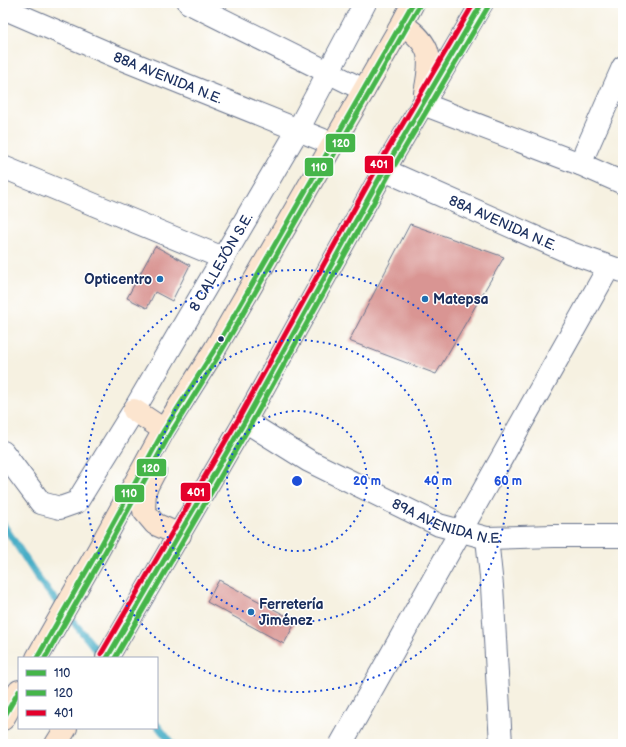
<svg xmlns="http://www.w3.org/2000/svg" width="626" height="747" font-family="'Balsamiq Sans',sans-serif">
  <rect width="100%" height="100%" fill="#fff"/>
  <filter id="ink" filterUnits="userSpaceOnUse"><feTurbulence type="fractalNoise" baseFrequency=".025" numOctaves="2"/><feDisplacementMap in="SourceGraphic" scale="8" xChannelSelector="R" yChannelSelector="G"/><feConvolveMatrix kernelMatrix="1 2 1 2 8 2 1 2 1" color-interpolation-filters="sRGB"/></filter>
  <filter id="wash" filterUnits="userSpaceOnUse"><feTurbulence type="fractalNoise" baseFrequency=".012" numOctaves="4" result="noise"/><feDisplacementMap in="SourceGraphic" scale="16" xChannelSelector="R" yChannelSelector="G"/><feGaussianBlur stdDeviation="0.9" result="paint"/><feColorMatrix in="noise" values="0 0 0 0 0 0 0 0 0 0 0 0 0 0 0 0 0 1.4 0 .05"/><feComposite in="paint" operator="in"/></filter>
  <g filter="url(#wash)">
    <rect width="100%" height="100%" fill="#f6f1e1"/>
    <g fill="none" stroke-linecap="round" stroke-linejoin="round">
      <path stroke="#47adc6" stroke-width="7" d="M3 524 40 581 103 658
        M157 725 172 744"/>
    </g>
    <g id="blocks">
      <path fill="#d99593" d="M410 224 504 257 436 374 349 341Z
        M155 246 190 265 172 301 155 292 147 308 127 298Z
        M219 580 296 621 284 644 207 602Z"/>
    </g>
  </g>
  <g filter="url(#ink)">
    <use href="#blocks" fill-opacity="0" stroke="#68738c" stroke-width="1"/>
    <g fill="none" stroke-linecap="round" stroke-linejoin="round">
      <g stroke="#68738c" stroke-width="24">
        <g id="minor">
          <path d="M189 3 364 90"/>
          <path id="s1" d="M3 8 117 57 333 144"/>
          <path d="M423 104 580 164 623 183"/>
          <path d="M580 164 623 67"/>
          <path d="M3 167 223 258"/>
          <path id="s2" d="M384 170 571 253 622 271"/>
          <path id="s3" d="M245 421 309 461 439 525 487 538 554 536H623"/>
          <path id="s4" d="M3 452 41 503 60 508 77 502 134 410 298 130 365 3"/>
          <path d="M487 538 492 586 501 744"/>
          <path d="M341 744 609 267"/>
        </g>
      </g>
      <g stroke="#68738c" stroke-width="24">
        <path id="secondary" d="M402 24C433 45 432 58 425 93
          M134 410 164 430
          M155 471 145 490 144 511 155 524 180 535
          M37 658 99 549 164 430 215 349 402 24 413 3
          M107 658 245 421 384 170 482 3
          M3 719 19 691
          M56 744 66 728"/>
      </g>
      <use href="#minor" stroke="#fff" stroke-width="22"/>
      <use href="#secondary" stroke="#fce5cf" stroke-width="22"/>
      <g stroke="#fff" stroke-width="8">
        <path id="bus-1" d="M37 658 99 549 164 430 215 349 413 3
          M107 658 245 421 384 170 482 3
          M3 719 19 691"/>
      </g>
      <g stroke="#fff" stroke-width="8">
        <path id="bus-2" d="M45 658 105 552 170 434 221 352 419 6
          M115 658 251 424 390 173 488 7"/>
      </g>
      <g stroke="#fff" stroke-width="8">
        <path id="bus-3" d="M101 654 239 418 378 166 474 3"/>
      </g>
      <use href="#bus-1" stroke="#45b549" stroke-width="5"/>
      <use href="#bus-2" stroke="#45b549" stroke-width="5"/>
      <use href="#bus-3" stroke="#e4002b" stroke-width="5"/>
    </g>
  </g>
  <g fill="none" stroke="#1d4ed8" stroke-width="2" stroke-dasharray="2 4">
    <circle cx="297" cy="481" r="70"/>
    <circle cx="297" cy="481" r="141"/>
    <circle cx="297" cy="481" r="211"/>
  </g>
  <g fill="#1f6fb2" stroke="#fff" stroke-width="1.5">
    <circle cx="160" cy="279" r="4"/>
    <circle cx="425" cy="299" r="4"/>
    <circle cx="251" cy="612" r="4"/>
  </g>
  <circle fill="#1b2f5e" stroke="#fff" stroke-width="1.5" cx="221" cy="339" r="3.5"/>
  <g text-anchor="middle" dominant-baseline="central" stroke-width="3" stroke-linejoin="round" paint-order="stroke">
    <g font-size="14" fill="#1b2f5e" stroke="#fff">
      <text stroke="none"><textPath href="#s1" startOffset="179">88A AVENIDA N.E.</textPath></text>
      <text stroke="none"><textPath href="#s2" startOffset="130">88A AVENIDA N.E.</textPath></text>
      <text stroke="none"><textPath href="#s4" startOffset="381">8 CALLEJÓN S.E.</textPath></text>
      <text stroke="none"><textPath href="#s3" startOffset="227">89A AVENIDA N.E.</textPath></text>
    </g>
    <g font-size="14" font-weight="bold" fill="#1b2f5e" stroke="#fff" text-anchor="start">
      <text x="152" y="279" text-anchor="end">Opticentro</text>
      <text x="433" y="299">Matepsa</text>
      <text x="259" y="604">Ferretería<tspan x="259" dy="16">Jiménez</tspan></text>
    </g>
  </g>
  <circle cx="297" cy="481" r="6" fill="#1d4ed8" stroke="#fff" stroke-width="2"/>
  <g font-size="12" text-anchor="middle" font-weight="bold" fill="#1d4ed8" stroke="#fff" stroke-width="3" stroke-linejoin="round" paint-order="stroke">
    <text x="367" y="485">20 m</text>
    <text x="438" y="485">40 m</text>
    <text x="508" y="485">60 m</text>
  </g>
  <g stroke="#fff" stroke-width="1.5">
    <rect x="325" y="133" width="31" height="20" rx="4" fill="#45b549"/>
    <rect x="364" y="155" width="30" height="19" rx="4" fill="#e4002b"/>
    <rect x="304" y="157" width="30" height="20" rx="4" fill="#45b549"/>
    <rect x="136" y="458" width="31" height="19" rx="4" fill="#45b549"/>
    <rect x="180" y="482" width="31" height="20" rx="4" fill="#e4002b"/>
    <rect x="114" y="484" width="31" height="19" rx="4" fill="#45b549"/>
  </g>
  <g font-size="11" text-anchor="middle" font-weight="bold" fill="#fff">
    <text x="341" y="147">120</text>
    <text x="379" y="168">401</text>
    <text x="319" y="171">110</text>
    <text x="151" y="472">120</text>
    <text x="196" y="496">401</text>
    <text x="129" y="497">110</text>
  </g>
  <rect width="626" height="747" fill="none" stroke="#fff" stroke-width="16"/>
  <rect x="18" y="657" width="140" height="72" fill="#ffffff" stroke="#a4acbf"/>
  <rect x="26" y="670" width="20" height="6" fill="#45b549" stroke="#a4acbf"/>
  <text x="54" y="677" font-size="12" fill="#1b2f5e">110</text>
  <rect x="26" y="690" width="20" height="6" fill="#45b549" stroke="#a4acbf"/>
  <text x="54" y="697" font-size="12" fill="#1b2f5e">120</text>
  <rect x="26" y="710" width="20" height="6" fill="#e4002b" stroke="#a4acbf"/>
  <text x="54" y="717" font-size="12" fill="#1b2f5e">401</text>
</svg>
